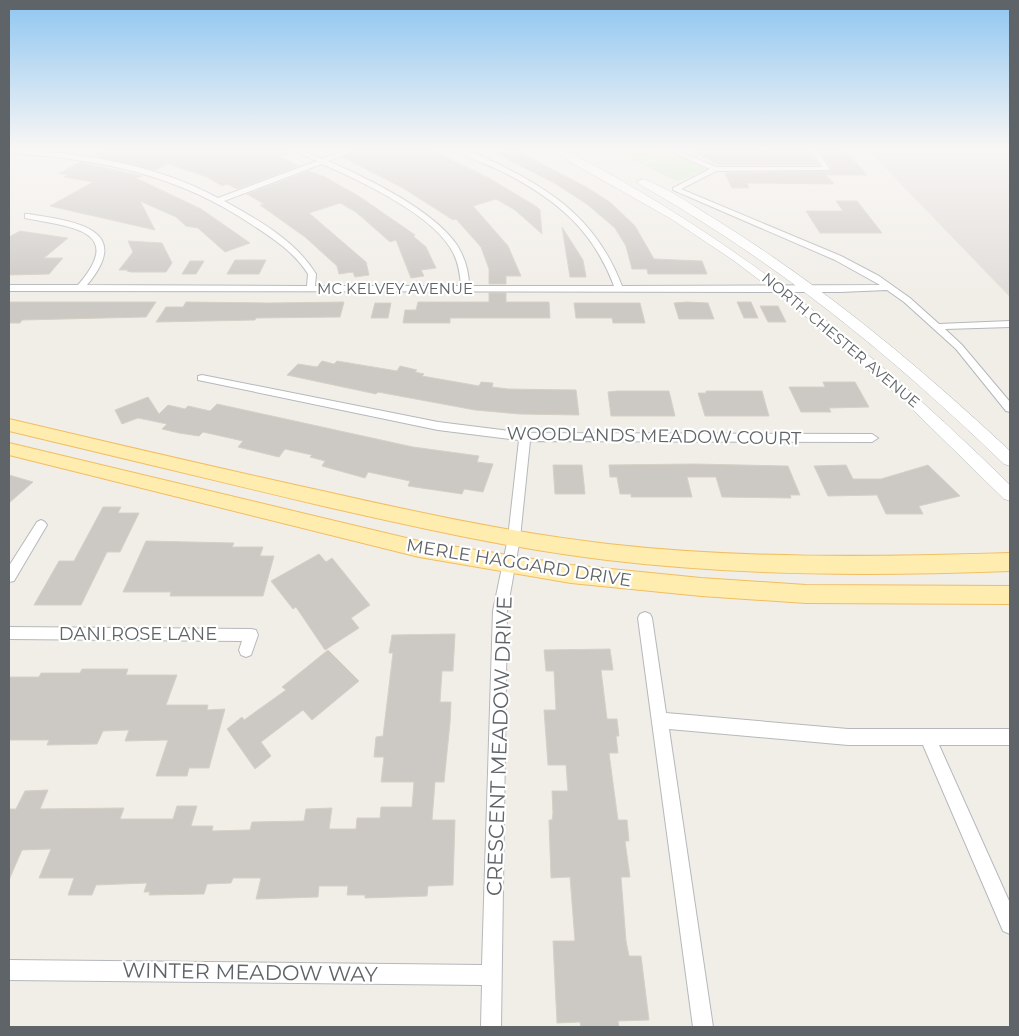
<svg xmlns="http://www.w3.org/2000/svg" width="1019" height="1036" font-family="Montserrat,sans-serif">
  <rect width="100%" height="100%" fill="#f1eee8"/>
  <path fill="#e0ddda" d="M866 148H1010V297Z"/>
  <path fill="#c8e8c5" d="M604 148H663L673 152 641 164Z
    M675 153 712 169 696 174 686 170 695 175 677 181 643 165Z"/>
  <path fill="#ccc9c5" stroke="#d6d0c6" d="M107 148H285L292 152 280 157 299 166 237 189 227 184 222 186 207 177 168 164 155 170 93 156Z
    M363 148H428L489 178 537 207 540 210 542 234 515 210 496 199 473 206 508 246 521 276H506V284H489V269L481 247 456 219 453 220 403 188 342 157Z
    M499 148 516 150 588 188 611 203 635 226 654 259 702 261 707 274H648L647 269H632L626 246 615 228 588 205 556 184 497 154Z
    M686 148H807L818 165H719Z
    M817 148H843L867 175H826L834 184 747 183 749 188H732L725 173 830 171 832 168Z
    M80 162 142 176 136 178 201 209 250 243 225 252 198 228 186 226 176 217 140 201 155 230 50 206 93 182 64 177 68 174H58Z
    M309 171 325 177 360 197 415 235 413 236 426 247 436 268 421 270 424 276 411 278 396 240 390 242 356 212 340 203 309 213 366 262 369 275 355 277 353 272 339 274 337 266 305 237 260 205 264 204 247 194Z
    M836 201H857L882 233H820L806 211H843Z
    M562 227 583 260 586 277H570Z
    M20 231 68 238 44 258H63L49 274 9 275V237Z
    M128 241 162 243 172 263 166 272H131L127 271 128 270H119L133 252Z
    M235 260H266L259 274H227Z
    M190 261H204L196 274H182Z
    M489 293H506V302H549L550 318H450V323H403L405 310H416L418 302H489Z
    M9 302H156L146 317 22 320 20 323H9Z
    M186 302 269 303 344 302 340 317 256 318 255 320 156 322 166 307H183Z
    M687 302 708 303 714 319H679L674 303Z
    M737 302H751L758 318H744Z
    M375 303H391L388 318H371Z
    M574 303H640L645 323H613L612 318H576Z
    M760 306H778L786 322H768Z
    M322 361 334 364 337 361 397 371 400 366 417 370 415 372 424 374 422 376 479 386 481 382 493 383 492 387 508 389 576 390 579 415 519 414 475 410 378 392 376 394 287 375 298 364 317 367Z
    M823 382H855L869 407 829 408 831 412H801L789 387H825Z
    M617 391H669L675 416H611L608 392Z
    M706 391H762L769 416H705L698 393H706Z
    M148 397 159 414 168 405 185 409 188 406 210 411 217 404 413 447 479 456 477 462 493 464 483 492 464 489 462 494 408 486 410 481 368 472 365 478 322 466 325 461 310 457 312 455 285 449 279 457 238 447 243 441 203 432 199 436 179 433 162 429 167 424 138 418 122 424 115 410Z
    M695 464 788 466 800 495H790L791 498 722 497 716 477H687L692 497H631V494H620L617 477H610L609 465Z
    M553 465H582L585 494H555Z
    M846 465 853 479H881L928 465 960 496 919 506 923 514H886L877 495 828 496 814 466Z
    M9 475 33 482 9 503Z
    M103 507H121L118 513H139L120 552H107L81 605H34L59 561H74Z
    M146 541 234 543 232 547H263L260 556H274L263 596H170L171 592H123Z
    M319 554 326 562 332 558 370 605 351 618 359 628 325 650 296 607 293 609 271 581Z
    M455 634 453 671H442L440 702H451L450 723 444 782H435L432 820H455L453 885 428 886 427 896 365 898V895H347L348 886H319L318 897 256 899 261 878H233L231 883 207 884 204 894 149 895 150 892H144L147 883 96 885 92 895H68L74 878H39L51 849 22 850 9 880V809H16L25 791 48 790 40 809 124 808 120 819H173L177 806H197L191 826H213L212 831 250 830 252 822 304 821 306 809 332 808 329 829H356L357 818H380L381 807H412L414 782H381L384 757H374L376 737 383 736 393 653H389L392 635Z
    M610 649 613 670H601L607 719H617L619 736H616L618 753H609L618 820H627L629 841H625L630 877H621L626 941 629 956H641L649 1020 618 1021 619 1027H581L580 1022 557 1023 553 941H575L570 877 551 878 549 820H552L553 813 552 791H568L566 765H548L544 710H556L554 671H546L544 650Z
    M328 650 359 681 312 720 303 710 261 742 271 756 255 769 227 729 242 717 244 720 286 690 282 687Z
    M82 669H128L126 675H177L166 705H208L207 710 225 709 209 768H189L187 776H156L168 740 125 741 129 730 103 731 97 744 47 745 49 740H9V677H39L41 673H80Z"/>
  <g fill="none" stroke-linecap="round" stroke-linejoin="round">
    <g stroke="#b5b8bc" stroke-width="2">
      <path id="minor" d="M287 148H296L322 159 352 148H361L328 161C367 178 433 210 457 245 465 258 469 272 469 286H614C593 230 557 200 505 173 488 164 468 159 453 148 468 148 482 157 496 163 556 192 598 223 622 286L880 285 835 260 673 190V188L710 169 663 148H672L716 167H822L809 148H815L830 169 829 170 716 171 681 189 841 256 879 276 910 298 939 324 1010 321V327L945 329 962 345 1010 402V412L1006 411 956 349 904 302 887 290 840 292 9 291V285H78C127 229 68 227 25 218V214H28C73 221 135 228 87 285L307 286 308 274C295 253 274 239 254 226 178 174 100 159 9 153V149C81 153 154 163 218 198L317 161ZM322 164C359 180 431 214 451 249 458 260 460 273 461 286H315L316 274C296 241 257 219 224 201Z
        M202 375 438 422 525 433 872 434 878 438 872 442 530 441 520 538 507 611 501 1027H481L482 985 9 980V960L482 965 493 611 508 538 519 440 438 430 198 380V376Z
        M41 520 45 522 47 525 14 581 9 582V566L37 522Z
        M645 612 650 614 652 618 666 713 848 729H1010V745H939L1010 903V934L1003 931 923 745H848L669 729 713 1027H693L638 618 640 614Z
        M9 627 251 629 256 630 258 635 251 655 246 657 241 655 239 650 242 641 9 639Z"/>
    </g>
    <g stroke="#b4b8bc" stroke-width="1">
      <path id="secondary" d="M546 148C569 148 613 176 634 188 774 270 895 372 1010 485V501L1004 499 901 398 791 304 733 260 673 220Z
        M642 179C664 185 698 209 718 221 824 287 919 366 1010 451V466L1004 464C890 354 777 262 639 184L637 182Z"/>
    </g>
    <g stroke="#f2bd60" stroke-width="2">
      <path id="primary" d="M9 419C115 444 221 469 327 492 420 513 513 533 608 544 741 559 876 557 1010 553V571C876 576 741 576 607 560 513 549 420 528 327 507 221 482 115 456 9 431Z
        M9 443 419 541 571 565 701 578 806 585 1010 586V604L806 603 701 596 571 583 419 557 9 455Z"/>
    </g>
    <use href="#minor" fill="#fff" fill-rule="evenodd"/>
    <use href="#secondary" fill="#fff" fill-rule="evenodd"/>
    <use href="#primary" fill="#ffecaf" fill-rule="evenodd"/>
  </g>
  <linearGradient id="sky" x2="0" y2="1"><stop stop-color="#8fc6f1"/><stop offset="0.51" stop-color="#f9f7f5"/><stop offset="1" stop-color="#f9f7f5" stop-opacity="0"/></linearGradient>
  <rect width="1019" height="293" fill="url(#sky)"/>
  <g text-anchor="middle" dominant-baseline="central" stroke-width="4.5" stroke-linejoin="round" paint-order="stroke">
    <g font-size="15" fill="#5f6468" stroke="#fff">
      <text x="395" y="288">MC KELVEY AVENUE</text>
      <text transform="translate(841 340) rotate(40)">NORTH CHESTER AVENUE</text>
    </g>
    <g font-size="18" fill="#5f6468" stroke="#fff">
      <text transform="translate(654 436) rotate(1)">WOODLANDS MEADOW COURT</text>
      <text transform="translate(519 563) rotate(9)">MERLE HAGGARD DRIVE</text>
      <text x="138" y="634">DANI ROSE LANE</text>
    </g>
    <g font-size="21" fill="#5f6468" stroke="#fff">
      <text transform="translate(499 746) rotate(-88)">CRESCENT MEADOW DRIVE</text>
      <text transform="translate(250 972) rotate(1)">WINTER MEADOW WAY</text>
    </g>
  </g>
  <rect width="1019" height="1036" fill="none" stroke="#5f6468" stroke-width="20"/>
</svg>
